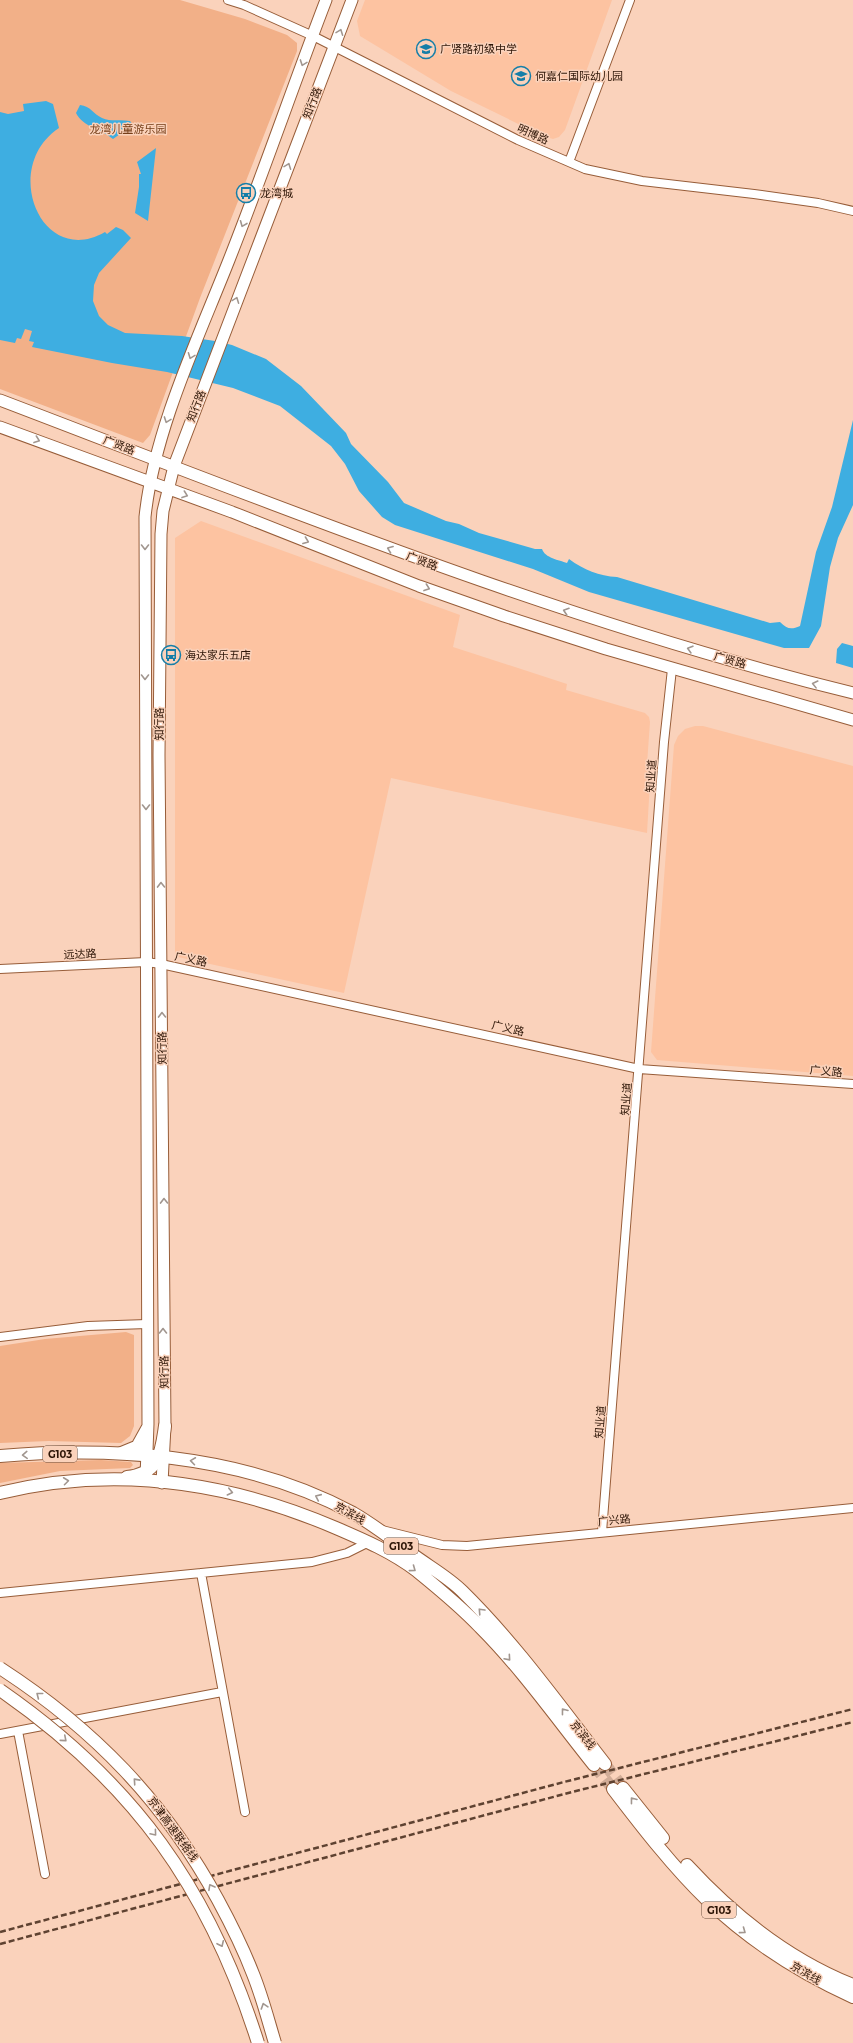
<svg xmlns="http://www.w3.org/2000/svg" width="853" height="2043" font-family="Montserrat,'Noto Sans SC',sans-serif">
  <rect width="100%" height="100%" fill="#fad2bb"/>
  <path fill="#fdc3a1" d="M365 0H612L565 130 559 137 553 139 543 136 451 91 360 36 357 21Z
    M201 521 460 615 453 647 567 684 566 690 645 713 649 717 650 722 647 764 651 765 647 833 391 778 344 993 178 957 175 952V538Z
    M695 726H703L853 766V1076L657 1060 651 1052 674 745 678 736 685 729Z"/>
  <path fill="#f2b088" d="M0 0H180L245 19 287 35 297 43V51L200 298 150 435 143 443 0 389Z
    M126 1332 134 1335V1426L130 1436 121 1443 49 1441 0 1443V1346L45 1339Z
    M101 1460 131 1462 133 1465 130 1468 60 1471 0 1483V1463Z"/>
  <path fill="#3eaee1" d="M46 101 53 104 59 128C0 167 41 269 105 232L107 234 116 227 123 230 131 238 99 273 94 285 93 301 99 316 108 325 125 333 182 336 215 341 232 345 266 359 301 386 346 433 351 444 388 482 404 503 446 521 459 524 479 533 535 549H542C545 558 559 560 567 563L569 559C584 570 599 576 617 577L770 623 780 622C787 629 791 630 800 626L816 552 832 507 853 420V505L838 538 830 567 821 626 809 648H784L589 592 533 569 395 525 382 517 359 491 345 464 331 446 280 406 233 388 167 372 112 363 32 347 34 342 29 341 32 331 25 329 21 339 17 338 15 343 0 340V112L8 114 24 111 23 104Z
    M80 105C91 106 93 114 102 118 111 122 120 119 130 121L133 125 113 139C101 129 83 127 76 113Z
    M156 148 148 221 135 213 139 187V174H141L137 162Z
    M842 643 853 646V668L836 663 837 649Z"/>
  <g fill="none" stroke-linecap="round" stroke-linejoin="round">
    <path stroke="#d1ac97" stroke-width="12" stroke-dasharray="12 6" stroke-linecap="butt" d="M605 1764 623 1788
      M594 1765 613 1789"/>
    <g stroke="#975d39" stroke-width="10">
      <path id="minor" d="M228 0 244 5 313 36 518 140 585 169 642 181 754 194 818 203 853 211
        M569 162 630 0
        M0 969 146 962 161 964 639 1069 853 1084
        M0 1337 88 1326 147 1324
        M382 1530 442 1545 467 1546 853 1508
        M602 1532 664 742 672 669
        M201 1573 245 1812
        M0 1593 312 1562 347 1553 369 1542
        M18 1731 45 1874
        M0 1734 222 1692"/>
    </g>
    <g stroke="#975d39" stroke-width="13">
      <path id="major" d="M0 400C281 507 560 621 853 693
        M0 427 232 512 419 586 504 616 606 649 853 720
        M120 1453 137 1446 147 1428
        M146 1477 148 1424 145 517C154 431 197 341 229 260 263 174 293 86 326 0
        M162 1483 165 1426 159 755 161 534 163 511 174 466 352 0"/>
    </g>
    <g stroke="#975d39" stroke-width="14">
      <path id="highway" d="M0 1456C119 1446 245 1455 353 1513 374 1525 393 1540 412 1554 428 1566 448 1577 462 1591 515 1643 559 1705 605 1764
        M127 1477C160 1473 161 1453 165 1426
        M0 1493C115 1465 229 1482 336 1528 364 1540 392 1552 417 1571 438 1588 461 1607 480 1627 522 1669 557 1719 594 1765
        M623 1788 663 1838
        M613 1789C642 1827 673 1867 707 1900 750 1941 800 1973 853 1997
        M687 1865C733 1915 790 1960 853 1985"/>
    </g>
    <use href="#minor" stroke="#fff" stroke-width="8"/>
    <use href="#major" stroke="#fff" stroke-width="11"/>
    <use href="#highway" stroke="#fff" stroke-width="12"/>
    <path stroke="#5e4231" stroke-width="2.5" stroke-dasharray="6 3" stroke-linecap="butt" d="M0 1932 564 1782 853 1709
      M0 1944 572 1792 853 1722"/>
    <g stroke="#975d39" stroke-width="14" stroke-linecap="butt">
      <path id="highway-bridge" d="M0 1668C94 1729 164 1801 218 1900 231 1924 243 1948 253 1974 262 1996 268 2020 275 2043
        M0 1690C134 1783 209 1888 258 2043"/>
    </g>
    <use href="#highway-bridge" stroke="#fff" stroke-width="12"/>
  </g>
  <defs><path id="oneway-chevron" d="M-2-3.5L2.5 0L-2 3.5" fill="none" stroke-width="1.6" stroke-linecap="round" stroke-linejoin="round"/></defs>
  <g stroke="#a1968f">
    <use href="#oneway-chevron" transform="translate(340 32) rotate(-69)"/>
    <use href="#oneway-chevron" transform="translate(303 63) rotate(110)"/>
    <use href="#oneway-chevron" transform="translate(288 166) rotate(-69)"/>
    <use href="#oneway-chevron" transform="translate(243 224) rotate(112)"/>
    <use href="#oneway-chevron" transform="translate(236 300) rotate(-69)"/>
    <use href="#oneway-chevron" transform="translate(191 356) rotate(111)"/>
    <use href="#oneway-chevron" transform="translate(167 420) rotate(110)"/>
    <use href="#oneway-chevron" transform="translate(37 440) rotate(20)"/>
    <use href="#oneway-chevron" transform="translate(185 495) rotate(20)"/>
    <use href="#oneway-chevron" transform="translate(306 541) rotate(21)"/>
    <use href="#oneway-chevron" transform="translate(145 547) rotate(90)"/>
    <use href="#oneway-chevron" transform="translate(390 549) rotate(-159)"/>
    <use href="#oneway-chevron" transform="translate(427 588) rotate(20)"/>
    <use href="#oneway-chevron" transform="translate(566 611) rotate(-162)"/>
    <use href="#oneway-chevron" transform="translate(690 649) rotate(-164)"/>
    <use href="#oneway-chevron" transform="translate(145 677) rotate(90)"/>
    <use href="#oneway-chevron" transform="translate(815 684) rotate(-166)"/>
    <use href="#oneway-chevron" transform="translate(146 807) rotate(90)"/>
    <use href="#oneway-chevron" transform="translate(161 885) rotate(-91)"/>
    <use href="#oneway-chevron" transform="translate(162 1015) rotate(-91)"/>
    <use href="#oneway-chevron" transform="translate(164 1201) rotate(-91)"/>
    <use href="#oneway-chevron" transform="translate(163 1331) rotate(-90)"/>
    <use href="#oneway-chevron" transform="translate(25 1455) rotate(177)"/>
    <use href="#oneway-chevron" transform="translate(193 1461) rotate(-172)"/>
    <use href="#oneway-chevron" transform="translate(66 1481) rotate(-7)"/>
    <use href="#oneway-chevron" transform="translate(230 1492) rotate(13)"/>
    <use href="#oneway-chevron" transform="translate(318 1497) rotate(-156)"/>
    <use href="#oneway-chevron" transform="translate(413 1569) rotate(36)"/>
    <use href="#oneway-chevron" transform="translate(481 1611) rotate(-133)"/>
    <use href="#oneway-chevron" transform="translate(508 1658) rotate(49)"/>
    <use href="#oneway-chevron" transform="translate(39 1695) rotate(-142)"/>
    <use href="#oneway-chevron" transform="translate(564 1711) rotate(-128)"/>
    <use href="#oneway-chevron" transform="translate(64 1739) rotate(41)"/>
    <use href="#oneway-chevron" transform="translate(136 1781) rotate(-132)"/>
    <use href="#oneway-chevron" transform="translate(633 1800) rotate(-128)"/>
    <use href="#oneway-chevron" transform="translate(154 1833) rotate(50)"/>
    <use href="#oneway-chevron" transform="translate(211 1887) rotate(-119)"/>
    <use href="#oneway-chevron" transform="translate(743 1931) rotate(36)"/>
    <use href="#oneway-chevron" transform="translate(221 1944) rotate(65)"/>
    <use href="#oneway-chevron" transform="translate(264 2006) rotate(-108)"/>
  </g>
  <defs>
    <g id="school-ring" transform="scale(1)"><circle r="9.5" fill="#fad2bb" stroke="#157ea8" stroke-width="1.5"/><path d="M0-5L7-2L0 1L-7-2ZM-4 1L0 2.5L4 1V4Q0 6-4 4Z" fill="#157ea8"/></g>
    <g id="bus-ring" transform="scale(1)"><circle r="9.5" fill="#fad2bb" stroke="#157ea8" stroke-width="1.5"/><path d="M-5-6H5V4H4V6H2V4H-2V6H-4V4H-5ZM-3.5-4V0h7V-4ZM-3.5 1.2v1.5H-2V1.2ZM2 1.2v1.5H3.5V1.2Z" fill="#157ea8"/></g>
  </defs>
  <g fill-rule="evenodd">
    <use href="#school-ring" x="426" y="49"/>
    <use href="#school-ring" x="521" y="76"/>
    <use href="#bus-ring" x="246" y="193"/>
    <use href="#bus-ring" x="171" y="655"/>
  </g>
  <g text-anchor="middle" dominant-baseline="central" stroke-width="3" stroke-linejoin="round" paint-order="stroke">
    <g fill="#fad2bb" stroke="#6b4e3d" stroke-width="1">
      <rect x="43" y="1446" width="34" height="16" rx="3"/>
      <rect x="384" y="1538" width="34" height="16" rx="3"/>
      <rect x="702" y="1902" width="34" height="16" rx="3"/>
    </g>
    <g font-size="10" font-weight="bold" fill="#2e1607">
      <text x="60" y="1454">G103</text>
      <text x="401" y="1546">G103</text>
      <text x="719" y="1910">G103</text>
    </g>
    <g font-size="11" fill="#2e1607" stroke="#fad2bb" text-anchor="start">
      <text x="440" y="49">广贤路初级中学</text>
      <text x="535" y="76">何嘉仁国际幼儿园</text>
      <text x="260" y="193">龙湾城</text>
      <text x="185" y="655">海达家乐五店</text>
    </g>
    <g font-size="11" fill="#2e1607" stroke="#fad2bb">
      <text transform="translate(312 103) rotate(-69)">知行路</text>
      <text transform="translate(533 134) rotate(24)">明博路</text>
      <text transform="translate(196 406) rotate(-69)">知行路</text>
      <text transform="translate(119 445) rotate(21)">广贤路</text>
      <text transform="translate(422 561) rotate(20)">广贤路</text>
      <text transform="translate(730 660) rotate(16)">广贤路</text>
      <text transform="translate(159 724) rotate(-90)">知行路</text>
      <text transform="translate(651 776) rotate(-86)">知业道</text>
      <text transform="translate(80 954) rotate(-3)">远达路</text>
      <text transform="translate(191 959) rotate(12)">广义路</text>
      <text transform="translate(508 1028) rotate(13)">广义路</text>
      <text transform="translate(162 1048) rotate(-91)">知行路</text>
      <text transform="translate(826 1071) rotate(5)">广义路</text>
      <text transform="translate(626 1099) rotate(-85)">知业道</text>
      <text transform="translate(164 1372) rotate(-91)">知行路</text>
      <text transform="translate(600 1422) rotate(-85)">知业道</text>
      <text transform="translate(350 1513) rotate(29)">京滨线</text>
      <text transform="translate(614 1520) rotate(-6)">广兴路</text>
      <text transform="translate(583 1735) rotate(52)">京滨线</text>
      <text transform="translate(173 1829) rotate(54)">京津高速联络线</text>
      <text transform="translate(806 1973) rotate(31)">京滨线</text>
    </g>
    <g font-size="11" fill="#763e18" stroke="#fad2bb">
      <text x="128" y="129">龙湾儿童游乐园</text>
    </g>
  </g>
</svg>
